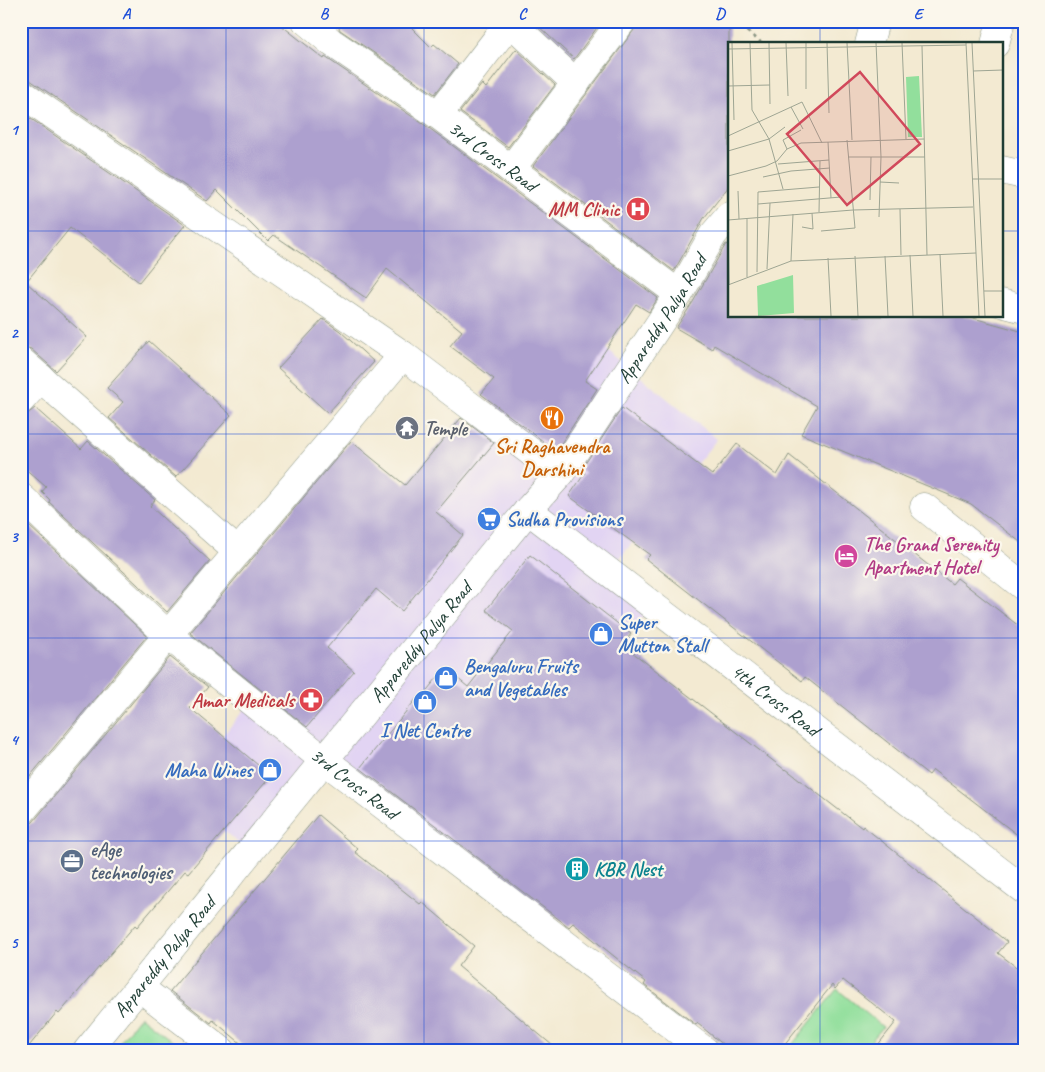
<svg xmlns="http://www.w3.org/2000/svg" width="1045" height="1072" font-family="Caveat,sans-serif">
  <rect width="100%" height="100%" fill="#fbf7ec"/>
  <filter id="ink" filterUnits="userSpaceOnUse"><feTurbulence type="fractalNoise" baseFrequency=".02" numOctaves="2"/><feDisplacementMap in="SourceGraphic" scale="10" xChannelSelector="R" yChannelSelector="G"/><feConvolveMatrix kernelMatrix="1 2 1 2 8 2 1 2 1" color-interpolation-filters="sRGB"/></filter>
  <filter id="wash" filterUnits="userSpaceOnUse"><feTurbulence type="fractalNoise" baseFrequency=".0096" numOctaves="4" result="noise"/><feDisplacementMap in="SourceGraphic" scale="20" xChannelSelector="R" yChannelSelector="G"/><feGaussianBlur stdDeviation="1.12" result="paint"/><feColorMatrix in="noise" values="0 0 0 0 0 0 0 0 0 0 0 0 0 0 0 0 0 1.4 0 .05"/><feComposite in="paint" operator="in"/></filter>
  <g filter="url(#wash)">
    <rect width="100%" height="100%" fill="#f3ead2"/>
    <path fill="#e2d4f3" d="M569 319 717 439 616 563 644 616 457 851 322 745 242 846 176 792Z"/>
    <path fill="#92df9c" stroke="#588e68" d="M837 989 883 1027 863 1051H787Z
      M140 1016 185 1051H113Z"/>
    <g id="blocks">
      <path fill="#ada0cf" d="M21 21H276L324 59 325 57 429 128 658 298 649 312 636 304 585 381 597 389 556 451 481 394 494 379 450 346 462 331 387 269 366 298 274 235 268 241 217 190 207 201 30 80 21 78Z
        M342 21H405L431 47 434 44 458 64 435 94 340 30 339 28Z
        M536 21H602L574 59 535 23Z
        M637 21H729V186L704 218 674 271 533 166 634 30Z
        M516 49 555 85 508 147 460 112 482 84 486 88Z
        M21 112 185 225 139 282 70 228 26 282 87 337 56 371 31 349 21 346Z
        M726 244 729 245V316H966L1024 332V545L971 504 801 434 817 406 714 345 712 349 676 328 693 302Z
        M323 319 340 331 374 362 328 413 278 368Z
        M149 341 231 415 176 477 109 418 123 402 107 388Z
        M35 408 81 449 88 441 155 500 150 506 210 561 167 612 49 502 50 500 42 492 46 487 21 465V415H26Z
        M622 408 712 475 737 444 777 475 789 455 952 584 957 578 1024 630V840L933 770 929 775 805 677 802 681 646 559 650 555 569 496 585 473 581 470Z
        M461 418 494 443 436 512 463 535 402 611 376 589 327 648 354 671 307 727 190 633 351 441 405 485Z
        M28 525 147 636 21 787V534Z
        M530 555 631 634 623 645 785 770 786 769 862 828 863 826 1007 942 998 953 1024 973V1051H873L896 1022 843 980 835 989 832 985 779 1051H731L697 1023 696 1025 644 985 646 982 573 923 569 927 360 768 417 698 419 700 445 668 468 687 513 631 486 610Z
        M170 657 208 687 190 708 271 776 188 873 185 871 137 927 135 925 59 1014 57 1012 25 1051H21V827L27 826 33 822Z
        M318 815 358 849 355 852 420 904 422 902 474 946 458 966 559 1051H250L213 1020 211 1023 170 991Z"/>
    </g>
  </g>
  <g filter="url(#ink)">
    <use href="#blocks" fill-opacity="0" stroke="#899483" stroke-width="1"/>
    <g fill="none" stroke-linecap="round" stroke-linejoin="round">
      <g stroke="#899483" stroke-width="29">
        <g id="minor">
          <path id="s1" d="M306 21 331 42 438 115 679 294"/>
          <path d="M509 21 576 83"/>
          <path d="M869 44 875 21"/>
          <path d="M995 44 1001 21"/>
          <path d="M21 93 403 355 560 474"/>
          <path d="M438 115 511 21"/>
          <path d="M511 169 622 21"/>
          <path d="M1001 170 1024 175"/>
          <path d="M1001 303 1024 309"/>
          <path d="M21 361 238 552"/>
          <path d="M21 400 41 378"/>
          <path id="s2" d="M21 497 168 635 324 760 705 1051"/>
          <path d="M924 507 1024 587"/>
          <path id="s3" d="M528 510 1024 890"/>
          <path d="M21 812 168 635 403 355"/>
          <path d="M139 987 222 1051"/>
          <path id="s4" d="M87 1051 528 510 560 474 679 294 713 235 729 216"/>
        </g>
      </g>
      <path stroke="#899483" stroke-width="3" stroke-dasharray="4 4" stroke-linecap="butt" d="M734 21 763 44"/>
      <use href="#minor" stroke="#fff" stroke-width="28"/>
    </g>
  </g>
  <path fill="none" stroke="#1d4ed8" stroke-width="1" stroke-opacity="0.55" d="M226 21V1051M424 21V1051M622 21V1051M820 21V44M21 231H729M1001 231H1024M820 316V1051M21 434H1024M21 638H1024M21 841H1024"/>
  <defs>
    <g id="hospital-disc" transform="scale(1.25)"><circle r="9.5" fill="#e0444e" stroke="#fbf7ec"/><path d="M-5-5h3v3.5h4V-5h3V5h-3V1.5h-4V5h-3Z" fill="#fff"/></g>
    <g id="restaurant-disc" transform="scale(1.25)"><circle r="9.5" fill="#e8710a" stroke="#fbf7ec"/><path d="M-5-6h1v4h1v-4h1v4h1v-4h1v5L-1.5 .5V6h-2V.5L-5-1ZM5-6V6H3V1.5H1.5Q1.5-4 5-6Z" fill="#fff"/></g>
    <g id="temple-disc" transform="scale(1.25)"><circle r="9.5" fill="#6b7280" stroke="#fbf7ec"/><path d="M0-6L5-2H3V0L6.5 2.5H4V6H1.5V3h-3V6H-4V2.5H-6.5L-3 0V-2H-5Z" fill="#fff"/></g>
    <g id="supermarket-disc" transform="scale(1.25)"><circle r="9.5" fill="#3f7fe0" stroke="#fbf7ec"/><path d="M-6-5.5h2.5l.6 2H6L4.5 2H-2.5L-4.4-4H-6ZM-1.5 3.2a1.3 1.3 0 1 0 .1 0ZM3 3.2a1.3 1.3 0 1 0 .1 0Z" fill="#fff"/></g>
    <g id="hotel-disc" transform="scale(1.25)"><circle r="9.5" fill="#d1479c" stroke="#fbf7ec"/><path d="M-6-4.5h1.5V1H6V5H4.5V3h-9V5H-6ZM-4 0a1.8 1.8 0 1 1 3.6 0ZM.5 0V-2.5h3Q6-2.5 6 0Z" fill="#fff"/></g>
    <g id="shop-disc" transform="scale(1.25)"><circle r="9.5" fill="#3f7fe0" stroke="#fbf7ec"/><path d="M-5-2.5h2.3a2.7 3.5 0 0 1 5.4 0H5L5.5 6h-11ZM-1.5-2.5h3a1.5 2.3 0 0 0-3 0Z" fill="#fff"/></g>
    <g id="pharmacy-disc" transform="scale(1.25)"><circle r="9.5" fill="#e0444e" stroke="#fbf7ec"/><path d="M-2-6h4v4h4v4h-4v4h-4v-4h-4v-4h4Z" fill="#fff"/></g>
    <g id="office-disc" transform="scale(1.25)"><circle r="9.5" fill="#5c6f8a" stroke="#fbf7ec"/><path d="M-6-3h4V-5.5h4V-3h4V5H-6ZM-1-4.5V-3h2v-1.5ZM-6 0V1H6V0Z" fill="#fff"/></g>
    <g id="building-disc" transform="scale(1.25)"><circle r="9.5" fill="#0f9aa8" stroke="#fbf7ec"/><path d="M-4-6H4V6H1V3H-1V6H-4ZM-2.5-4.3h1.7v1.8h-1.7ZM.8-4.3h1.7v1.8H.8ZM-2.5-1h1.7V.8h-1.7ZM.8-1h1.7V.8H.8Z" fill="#fff"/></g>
  </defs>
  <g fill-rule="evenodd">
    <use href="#hospital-disc" x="638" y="209"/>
    <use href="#restaurant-disc" x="552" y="418"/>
    <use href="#temple-disc" x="407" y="428"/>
    <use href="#supermarket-disc" x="489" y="519"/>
    <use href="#hotel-disc" x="846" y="556"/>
    <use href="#shop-disc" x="601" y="634"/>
    <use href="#shop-disc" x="446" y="678"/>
    <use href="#pharmacy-disc" x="311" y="700"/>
    <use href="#shop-disc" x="425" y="702"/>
    <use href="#shop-disc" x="270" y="770"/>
    <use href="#office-disc" x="72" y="861"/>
    <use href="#building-disc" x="577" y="869"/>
  </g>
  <g text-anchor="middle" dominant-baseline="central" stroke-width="4.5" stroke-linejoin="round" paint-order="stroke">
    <g font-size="20" fill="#1f3d34" stroke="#fbf7ec">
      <text stroke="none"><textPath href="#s1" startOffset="231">3rd Cross Road</textPath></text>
      <text stroke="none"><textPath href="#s4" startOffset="932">Appareddy Palya Road</textPath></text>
      <text stroke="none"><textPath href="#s4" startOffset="528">Appareddy Palya Road</textPath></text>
      <text stroke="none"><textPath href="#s3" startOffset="312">4th Cross Road</textPath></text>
      <text stroke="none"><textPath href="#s2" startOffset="440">3rd Cross Road</textPath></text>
      <text stroke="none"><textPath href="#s4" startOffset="122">Appareddy Palya Road</textPath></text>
    </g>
    <g font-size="20" font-weight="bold" fill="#be3a42" stroke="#fbf7ec" text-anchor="end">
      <text x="620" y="209">MM Clinic</text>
      <text x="294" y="700">Amar Medicals</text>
    </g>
    <g font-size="20" font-weight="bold" fill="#5b616d" stroke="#fbf7ec" text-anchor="start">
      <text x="424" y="428">Temple</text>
    </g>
    <g font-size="20" font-weight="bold" fill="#c56008" stroke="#fbf7ec">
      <text x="552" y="446">Sri Raghavendra<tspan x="552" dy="23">Darshini</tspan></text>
    </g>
    <g font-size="20" font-weight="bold" fill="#366cbe" stroke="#fbf7ec" text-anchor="start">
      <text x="506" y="519">Sudha Provisions</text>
      <text x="618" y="622">Super<tspan x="618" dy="23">Mutton Stall</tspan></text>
      <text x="464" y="666">Bengaluru Fruits<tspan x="464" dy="23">and Vegetables</tspan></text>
      <text x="425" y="730" text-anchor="middle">I Net Centre</text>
      <text x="252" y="770" text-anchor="end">Maha Wines</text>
    </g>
    <g font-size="20" font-weight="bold" fill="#b23c85" stroke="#fbf7ec" text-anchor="start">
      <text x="864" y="544">The Grand Serenity<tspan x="864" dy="23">Apartment Hotel</tspan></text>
    </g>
    <g font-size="20" font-weight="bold" fill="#4e5e75" stroke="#fbf7ec" text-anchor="start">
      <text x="90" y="849">eAge<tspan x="90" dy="23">technologies</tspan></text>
    </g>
    <g font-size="20" font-weight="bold" fill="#0d838f" stroke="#fbf7ec" text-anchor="start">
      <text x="594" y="869">KBR Nest</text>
    </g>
  </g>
  <g transform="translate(728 42)">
    <rect width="275" height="275" fill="#f3ead2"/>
    <path d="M191 34 194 95H180L178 35ZM65 233 66 271 30 274 29 244Z" fill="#92df9c"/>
    <path fill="none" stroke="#9ea593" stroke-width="1" d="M4 1 6 78M22 1 24 68 41 97 55 147M41 1 42 62M58 1 60 54M78 1V47M99 1 101 71M119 1 124 98M148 1 153 115 151 175M174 1 178 97M238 1 251 274M244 1 257 274M194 4 199 213M0 7 238 3M245 29 275 28M0 44 42 43M63 65 75 87M0 94 74 60 94 101M100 100 103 156M59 107 55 98 73 88M0 109 41 97 57 85M120 115H197M50 122 101 118M0 134 38 124 49 119 59 107 73 101 196 97M35 135 63 129 102 126M244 137H275M152 140 171 141M10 149 11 177M142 158 143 115M30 162 113 155M172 167 173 213M91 170 92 119M0 178 125 168 245 165M0 178 1 243M74 185 85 187 84 171M93 189 127 186 119 98M212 212 215 274M182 213 185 274M127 214 130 274M157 214 160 274M100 216 103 274M63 219 65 172M39 227 42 161M29 230 30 150 91 145M19 235V177M0 243 63 219 248 211M256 249H275"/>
    <path fill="#d1495b" fill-opacity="0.15" stroke="#d1495b" stroke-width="2.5" d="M132 30 192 102 119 163 59 92Z"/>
    <rect width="275" height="275" fill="none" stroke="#1f3d34" stroke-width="2.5"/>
  </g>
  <rect width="1045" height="1072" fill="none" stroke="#fbf7ec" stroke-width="55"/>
  <rect x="28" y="28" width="990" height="1016" fill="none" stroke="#1d4ed8" stroke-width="2"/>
  <g font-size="16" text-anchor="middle" font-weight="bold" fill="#1d4ed8">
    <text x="126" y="19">A</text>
    <text x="324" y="19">B</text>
    <text x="522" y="19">C</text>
    <text x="720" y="19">D</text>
    <text x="918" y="19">E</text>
    <text x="14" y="135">1</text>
    <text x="14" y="338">2</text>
    <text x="14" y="542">3</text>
    <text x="14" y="745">4</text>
    <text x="14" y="948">5</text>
  </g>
</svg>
